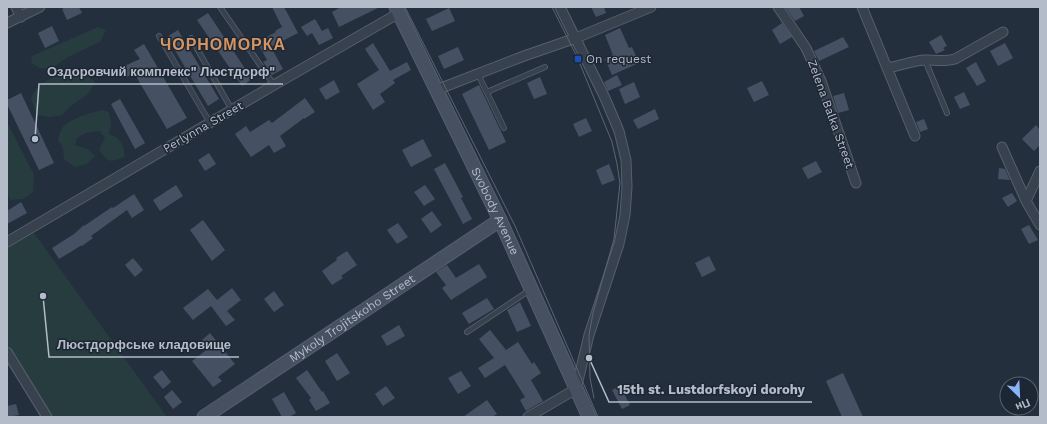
<svg xmlns="http://www.w3.org/2000/svg" width="1047" height="424" font-family="'Work Sans',sans-serif">
  <rect width="100%" height="100%" fill="#242f3e"/>
  <path fill="#263c3f" d="M98 27 106 30 100 42 68 57 50 69 40 68 31 63 32 56Z
    M78 69 95 82 88 94 71 106 62 115 49 117 37 115 31 99C38 78 60 76 78 69Z
    M102 110 109 112 111 124 109 134C122 139 123 143 125 157 109 162 109 164 99 150L105 138 100 131 86 133 77 138 75 145 88 149 95 156 86 164 75 167 64 159 63 148 58 140C59 136 60 131 63 127 69 119 92 112 102 110Z
    M7 122 34 175 33 192 23 199 10 200 7 192Z
    M34 233 167 417H50L7 344V248Z"/>
  <path fill="#455162" d="M66 7H79L82 13 67 20 62 9Z
    M272 7H284L298 33 271 47 283 69 272 75 263 62 267 60 257 42 276 32 275 31 282 27Z
    M341 7H380L339 27 332 12Z
    M591 7H604L606 13 596 17Z
    M785 7H799L804 16 795 21Z
    M449 8 455 21 432 31 426 19Z
    M208 13 252 79 242 86 197 20Z
    M315 19 322 31 328 28 333 38 319 45 312 33 307 36 301 27Z
    M782 23 792 37 780 44 772 30Z
    M52 26 59 41 45 48 38 33Z
    M620 28 629 48 632 47 639 63 612 75 605 59 613 55 605 35Z
    M178 30 219 99 208 106 167 37Z
    M941 35 947 46 943 48 945 50 936 54 929 42Z
    M843 37 849 47 819 61 814 51 833 42Z
    M373 43 390 71 407 62 411 70 393 80 395 83 380 94 385 102 373 110 357 84 379 70 365 49Z
    M1005 43 1013 58 998 66 990 51Z
    M144 44 187 118 167 129 134 73 127 77 122 67 140 59 134 50Z
    M458 47 464 60 444 69 438 56Z
    M976 62 986 81 977 86 966 68Z
    M617 75 622 85 608 91 604 82Z
    M540 77 547 94 534 99 527 83Z
    M334 80 340 92 326 100 319 89Z
    M762 81 769 95 754 102 747 88Z
    M634 82 640 97 625 104 619 89Z
    M479 85 506 142 489 150 462 94Z
    M964 92 970 105 960 109 954 97Z
    M21 93 54 163 39 170 7 104V100Z
    M844 93 849 110 838 113 833 96Z
    M305 98 315 112 304 119V118L280 136 286 146 274 153 269 145 251 157 235 134 246 126 250 132 269 120 272 123Z
    M120 99 145 143 135 149 111 104Z
    M655 109 659 119 638 129 633 120Z
    M586 118 592 131 579 137 573 124Z
    M924 119 928 129 920 132 916 122Z
    M1036 125 1040 130V145L1034 151 1022 139Z
    M423 139 432 156 411 167 402 150Z
    M209 153 216 164 205 171 198 160Z
    M816 161 822 172 808 179 802 168Z
    M445 163 463 197 461 198 472 219 463 224 434 169Z
    M609 164 615 180 602 185 596 170Z
    M999 168 1005 169 1010 180 998 179Z
    M176 185 183 196 160 211 153 200Z
    M425 185 435 199 424 206 414 192Z
    M1012 193 1017 201 1008 207 1002 198Z
    M134 194 144 210 132 218 127 210 91 236 93 238 82 246V245L59 259 52 248 74 234 84 225V226L112 207 113 208Z
    M21 202 27 213 7 224V211Z
    M432 211 442 225 431 233 421 219Z
    M203 220 225 250 212 261 190 230Z
    M398 223 408 237 397 244 387 230Z
    M1029 225 1038 240 1029 244 1021 229Z
    M347 251 357 265 341 276 343 278 332 285 322 271 337 260 336 258Z
    M709 256 716 270 702 277 695 263Z
    M133 258 143 270 135 277 125 265Z
    M479 264 487 277 451 300 442 288 446 285 436 272 447 265 456 278Z
    M232 288 241 300 227 311 235 320 226 326 211 306 193 320 183 308 208 289 217 300Z
    M274 291 284 305 274 312 264 299Z
    M487 298 494 309 469 324 462 313Z
    M520 302 531 326 517 332 507 310Z
    M399 325 405 336 387 346 381 336Z
    M490 330 506 350 518 342 532 364 534 362 541 373 531 380 543 401 526 411 520 400 525 397 505 365 485 378 478 368 494 358 479 339Z
    M210 333 235 364 218 377 222 381 213 387 192 361 209 348 202 340Z
    M337 353 350 373 337 381 325 361Z
    M162 370 171 382 163 389 153 377Z
    M307 370 322 392 323 391 330 403 316 411 309 400 311 398 296 378Z
    M461 371 471 386 458 394 448 378Z
    M843 373 863 417H842L826 381Z
    M386 386 395 398 383 406 375 394Z
    M620 386 630 405 622 409 612 390Z
    M172 390 182 402 173 409 164 397Z
    M284 392 296 413 289 417H282L272 399Z
    M487 400 497 414 492 417H463Z
    M16 404 19 415 7 417V406Z"/>
  <g fill="none" stroke-linecap="round" stroke-linejoin="round">
    <g stroke="#565f6c" stroke-width="6">
      <path id="lane" d="M220 7 274 85
        M159 36 210 123
        M191 38 232 110
        M925 60 947 113
        M478 74 504 128
        M487 92 545 67
        M467 332 530 290"/>
    </g>
    <g stroke="#565f6c" stroke-width="11">
      <path id="street" d="M16 7 21 17
        M778 7 806 48 821 81 856 183
        M862 7 915 136
        M7 23 40 7
        M887 68C900 66 911 61 924 60 935 60 945 62 955 59L1003 32
        M436 90 524 56 576 38 651 7
        M1002 147 1026 201 1040 225
        M1026 201 1040 171
        M7 242 274 85 399 13
        M7 352 47 417
        M528 417 576 389 589 335 619 244 625 215 627 187 626 160 619 131 605 98 560 7"/>
    </g>
    <g stroke="#565f6c" stroke-width="15">
      <g id="secondary">
        <path id="s1" d="M396 7 500 220 589 417"/>
        <path id="s2" d="M204 417 500 220"/>
      </g>
    </g>
    <use href="#lane" stroke="#38414e" stroke-width="4.5"/>
    <use href="#street" stroke="#38414e" stroke-width="9"/>
    <use href="#secondary" stroke="#465061" stroke-width="13"/>
    <path stroke="#5a6575" stroke-width="1" d="M405 7 515 226 598 417
      M552 7 578 59 612 142 617 164 620 183 614 239 593 313 589 335 590 378 594 398"/>
  </g>
  <rect fill="#1a4fb4" stroke="#1d2633" stroke-width="1.5" x="574" y="55" width="8" height="8" rx="2"/>
  <g text-anchor="middle" dominant-baseline="central" stroke-width="3" stroke-linejoin="round" paint-order="stroke">
    <g font-size="12" fill="#b4bcc9" stroke="#1d2633" text-anchor="start">
      <text x="586" y="59">On request</text>
    </g>
    <g font-size="12" fill="#b4bcc9" stroke="#1d2633">
      <text transform="translate(831 114) rotate(70)">Zelena Balka Street</text>
      <text transform="translate(203 127) rotate(-30)">Perlynna Street</text>
      <text stroke="none"><textPath href="#s1" startOffset="227">Svobody Avenue</textPath></text>
      <text stroke="none"><textPath href="#s2" startOffset="178">Mykoly Trojitskoho Street</textPath></text>
    </g>
    <g font-size="16" font-weight="bold" letter-spacing="1" fill="#d59563" stroke="#1d2633">
      <text x="223" y="44">ЧОРНОМОРКА</text>
    </g>
  </g>
  <path fill="none" stroke="#b4bcc9" stroke-width="1.5" d="M35 139L39 84H283M43 296L49 357H239M589 358L609 402H812"/>
  <g fill="#b4bcc9" stroke="#1d2633" stroke-width="1.5">
    <circle cx="35" cy="139" r="4"/>
    <circle cx="43" cy="296" r="4"/>
    <circle cx="589" cy="358" r="4"/>
  </g>
  <g font-size="13" text-anchor="middle" font-weight="bold" fill="#b4bcc9" stroke="#1d2633" stroke-width="3" stroke-linejoin="round" paint-order="stroke">
    <text x="161" y="76">Оздоровчий комплекс" Люстдорф"</text>
    <text x="144" y="349">Люстдорфське кладовище</text>
    <text x="711" y="394">15th st. Lustdorfskoyi dorohy</text>
  </g>
  <rect width="1047" height="424" fill="none" stroke="#b4bcc9" stroke-width="16"/>
  <g transform="translate(1019 396) rotate(156)"><circle r="19" fill="#1d2633" stroke="#59626f"/>
  <path d="M0-3L7 15L0 10L-7 15Z" fill="#8ab4f8"/>
  <text y="-6" font-size="11" font-weight="bold" text-anchor="middle" fill="#b4bcc9">Пн</text>
  </g>
</svg>
